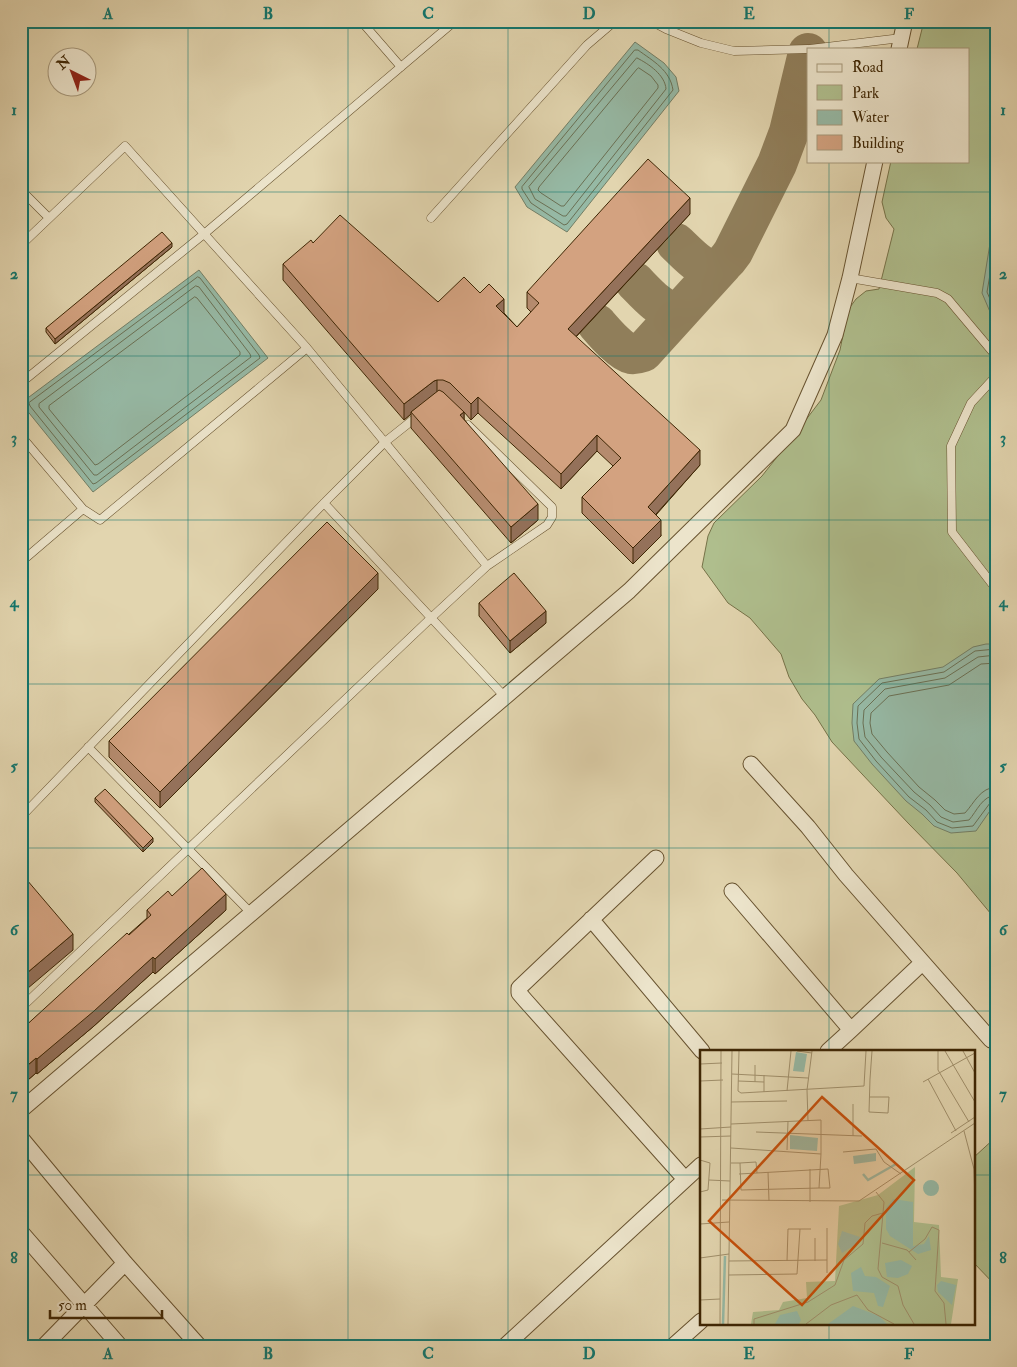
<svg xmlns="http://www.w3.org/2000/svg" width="1017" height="1367" font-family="'IM FELL Double Pica',serif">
  <rect width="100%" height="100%" fill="#e2d5af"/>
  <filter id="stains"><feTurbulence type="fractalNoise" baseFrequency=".004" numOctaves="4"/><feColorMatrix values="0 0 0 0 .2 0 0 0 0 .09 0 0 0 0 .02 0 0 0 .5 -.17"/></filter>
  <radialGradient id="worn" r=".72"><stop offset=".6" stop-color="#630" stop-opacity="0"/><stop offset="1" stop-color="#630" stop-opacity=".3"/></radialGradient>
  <path fill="#afbe8d" stroke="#767248" d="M924 21H996V920L957 873 908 823 832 742 815 715 802 699 789 677 781 654 750 618 728 603 702 567 708 536 714 523 762 476 792 438 821 400 840 350 848 310 856 299 866 291 879 289 894 229 886 218 882 202 891 161H968V49H917Z
    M996 1137V1286L973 1262V1158Z"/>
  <path fill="#96b9a5" stroke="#737e65" d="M635 42 664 63 676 77 679 91 567 232 527 207 515 187Z
    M996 227V326L982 293 992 231Z
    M199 270 268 358 93 492 21 403Z
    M986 644H996V797L994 805 976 831 951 833 934 826 922 814 906 801 872 764 854 741 852 723 853 704 879 679 943 667 973 647Z"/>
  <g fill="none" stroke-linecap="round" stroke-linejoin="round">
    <path stroke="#6a7054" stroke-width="1" d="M635 50H638C653 61 670 70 673 90L567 224 564 225 531 203 522 189V187Z
      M637 58C649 64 665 75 666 89L566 216H563L535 199 529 187Z
      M639 68 651 76 658 85V88L564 206H561L541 193 538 190 539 187 637 69Z
      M996 239 987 292 996 313
      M198 277 200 278 259 355 260 358 96 483 93 484 30 406 29 403Z
      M196 286 199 287 250 354 251 357 97 475H94L39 407V404Z
      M195 297 197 298 240 352V355L98 464 95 465 49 409V406Z
      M996 649 975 651 944 672 882 683 858 706 857 723 859 739 876 761 909 797 926 810 937 822 952 828 973 826 990 803 996 801
      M996 655 978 657 945 678 885 689 864 710 863 723 865 737 881 757 914 792 930 805 941 817 953 822 969 820C977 811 982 796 996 795
      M996 663 981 664 949 685 889 696 871 713 870 723 872 734 887 752 919 787 935 800 945 810 954 814 965 813C975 802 980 788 996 787"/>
    <path stroke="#907e5a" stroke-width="40" d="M676 243C684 250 703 272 715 269 723 266 729 258 733 252L777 164 789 132 808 53
      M635 282C644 291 661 311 674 311 676 311 680 310 682 309L723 264
      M597 324C604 332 621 352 631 354 635 355 640 353 643 352L682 309"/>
    <g stroke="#67522f" stroke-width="9">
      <path id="service" d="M361 21 401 67
        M651 21 666 29 701 43 734 51 808 49
        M810 49 901 38
        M21 190 49 218
        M431 218 587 45 615 21
        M21 245 125 146 307 348 100 520 83 509 21 562
        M850 278 937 293 948 299 996 356
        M996 376 971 403 951 446 952 532 996 589
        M21 383 204 234 455 21
        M468 425 552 507V517L547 525 487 566
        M21 436 83 509
        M324 503 505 697
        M88 747 251 913
        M21 817 324 503 385 442 419 415
        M21 1006 24 1005 431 618 487 566 307 348"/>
    </g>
    <g stroke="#67522f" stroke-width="17">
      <path id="minor" d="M899 49 905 21
        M751 764 808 827 846 875 991 1040
        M656 858 519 988V993L525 1000 685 1179
        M732 891 851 1030
        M591 919 702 1051
        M828 1051 851 1030 922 963
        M21 1110 629 591 793 430 835 335 850 278 875 161
        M21 1138 125 1263 199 1346
        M21 1232 120 1346
        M44 1346 125 1263
        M505 1346 701 1165
        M673 1346 701 1321"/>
    </g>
    <use href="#service" stroke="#ece4cb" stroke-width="8"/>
    <use href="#minor" stroke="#ece4cb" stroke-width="15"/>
  </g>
  <path fill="#b58b6e" stroke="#3e2604" d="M690 214 576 337 700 465 656 515 661 536 633 564 582 513V497L613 466 597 451 561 489 478 413 471 420 464 412V419L538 520 511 543 411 428V414L404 420 283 280V264L313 243 438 302 480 293 504 313 517 327 531 312 527 308V292Z
    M172 247 55 344 46 332V328Z
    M378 589 160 808 109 757V741Z
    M479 603 546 623 510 653 479 616Z
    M95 798 153 842 143 852 95 802Z
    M172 896 226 910 155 974 153 972 94 1026 37 1074 36 1073 21 1086V1030L147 918V910Z"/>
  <path fill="#94715a" stroke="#3e2604" d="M690 198V214L568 345V329Z
    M172 243V247L55 344V339Z
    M504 299V315L496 306Z
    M437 380V395L411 412V414L404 420V404L434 381Z
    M478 397V413L471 420V404Z
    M464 412V428L460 415Z
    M597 435V451L561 489V474Z
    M700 450V465L648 523V507Z
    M538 504V520L511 543V527Z
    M661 520V536L633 564V548Z
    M378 573V589L160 808V792Z
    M546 611V623L510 653V641Z
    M153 838V842L143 852V848Z
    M226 894V910L155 974V959Z
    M73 934V950L21 994V978Z
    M153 957V972L94 1026 37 1074V1059Z
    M36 1058V1073L21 1086V1071Z"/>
  <path fill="#d3a280" stroke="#3e2604" d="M648 159 690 198 568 329 700 450 648 507 661 520 633 548 582 497 621 458 597 435 561 474 478 397 471 404 450 383 443 380H437L434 381 404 404 283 264 311 240 313 243 340 215 438 302 464 277 480 293 489 284 504 299 496 306 517 327 539 303 527 292Z
    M162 232 172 243 55 339 46 328Z
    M439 390 443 392 464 412 460 415 538 504 511 527 411 412Z
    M327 522 378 573 160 792 109 741Z
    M514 573 546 611 510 641 479 603Z
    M105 789 153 838 143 848 95 798Z
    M202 868 226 894 155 959 153 957 94 1011 37 1059 36 1058 21 1071V1030L127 933 129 935 151 915 147 910 168 891 172 896Z
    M21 873 73 934 21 978Z"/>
  <path fill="none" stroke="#0f766e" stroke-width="1" stroke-opacity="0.55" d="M188 21V1346M348 21V1346M508 21V1346M669 21V1346M829 21V49M829 161V1051M21 192H996M21 356H996M21 520H996M21 684H996M21 848H996M21 1011H996M21 1175H701M973 1175H996M829 1323V1346"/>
  <g transform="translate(700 1050)">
    <rect width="275" height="275" fill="#e2d5af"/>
    <path d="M215 117 214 172 239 175 241 227 258 229 251 274H51L53 262 79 260 83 252 107 248 106 232 135 231 139 156 178 145Z" fill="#afbe8d"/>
    <path d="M96 2 107 4 104 22 93 21ZM90 85 118 88 117 101 90 99ZM176 103V111L154 114 153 106ZM223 138a8 8 0 1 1 16 0a8 8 0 1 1-16 0ZM193 149 213 152V196L224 194 229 186 231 200 218 204 190 186 186 179V158ZM142 181 160 187 158 193 142 203 138 194ZM201 210 212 216 208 224 198 228 187 227 185 213ZM161 217 165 226 176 227 190 236 183 257 178 256 174 243 153 241 151 223ZM241 231 256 235 252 255 238 242 237 235ZM153 256 179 266 187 274H128ZM97 261 101 270 99 274H75L80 265Z" fill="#96b9a5"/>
    <path fill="none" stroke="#96b9a5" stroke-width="2.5" d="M163 124 168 130 196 114M23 274 25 206"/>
    <path fill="none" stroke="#a08f6b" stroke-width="1" d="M39 1 38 41 41 43 164 36 166 1M97 1 112 3M238 1V20L269 72M245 1 275 52M263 1 275 23M0 14 22 13M32 24 108 28M228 29 256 81M0 31 23 30M38 31 64 32M55 32V15M223 32 275 3M87 41 91 1M64 42V25M169 47H189L188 63 169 62 170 29 172 1M31 52 87 51M108 71 107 40 112 1M0 79 31 77M264 81 274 119 275 150M56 82 162 86M251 83 275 67M153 86V54M0 87 31 86M31 98 121 104V70L31 74M87 100 88 71M143 102 176 99 184 112 201 124M0 110 10 113 8 140 0 142M31 113H40L41 140 119 138 121 104M40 113 56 112 57 123M110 119V152M68 122 69 151M39 124 128 119 130 138H119M9 130 30 131M176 142 184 152 178 219 182 227 198 236 203 255 214 274M22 150 159 151 275 73M0 174 29 172M182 193 207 200 216 210M209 202 225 189 232 177 239 180 235 241 244 253 246 274M0 208 29 204M29 211 127 210M87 211 88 179H111M115 211V188M127 223V178M29 225 97 224 100 179M0 250 20 249M20 274 21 1M28 274 32 1M54 274V269L108 252 135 235 144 210 163 194 165 173 172 166 183 163M106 274 131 255 157 245 168 260 194 274"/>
    <path fill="#c64f0a" fill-opacity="0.15" stroke="#c64f0a" stroke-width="2.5" d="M122 47 214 130 102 255 9 171Z"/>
    <rect width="275" height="275" fill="none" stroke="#3e2604" stroke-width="2.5"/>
  </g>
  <rect width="1017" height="1367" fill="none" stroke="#e2d5af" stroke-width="55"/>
  <rect x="807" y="48" width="162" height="115" fill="#ece4cb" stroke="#a6987b"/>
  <rect x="817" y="64" width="25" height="8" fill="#ece4cb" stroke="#a6987b"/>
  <text x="852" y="72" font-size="15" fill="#3e2604">Road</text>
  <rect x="817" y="85" width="25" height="15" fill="#afbe8d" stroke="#a6987b"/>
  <text x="852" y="98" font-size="15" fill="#3e2604">Park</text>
  <rect x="817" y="110" width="25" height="15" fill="#96b9a5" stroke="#a6987b"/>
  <text x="852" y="122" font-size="15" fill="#3e2604">Water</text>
  <rect x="817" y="135" width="25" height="15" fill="#d3a280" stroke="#a6987b"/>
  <text x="852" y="148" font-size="15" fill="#3e2604">Building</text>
  <g transform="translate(72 72) rotate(318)"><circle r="24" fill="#ece4cb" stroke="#a6987b"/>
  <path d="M0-4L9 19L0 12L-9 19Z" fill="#8f2418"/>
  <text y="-8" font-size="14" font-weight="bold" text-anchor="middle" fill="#3e2604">N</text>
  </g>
  <path d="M50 1310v8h112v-8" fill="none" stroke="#3e2604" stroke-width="2.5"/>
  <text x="58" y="1310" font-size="15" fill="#3e2604" stroke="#ece4cb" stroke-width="4" paint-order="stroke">50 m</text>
  <rect x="28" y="28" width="962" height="1312" fill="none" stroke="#0f766e" stroke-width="2"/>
  <g font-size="16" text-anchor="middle" font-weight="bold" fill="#0f766e">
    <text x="108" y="19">A</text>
    <text x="268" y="19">B</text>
    <text x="428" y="19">C</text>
    <text x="589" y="19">D</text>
    <text x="749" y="19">E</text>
    <text x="909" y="19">F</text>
    <text x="14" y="115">1</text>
    <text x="1003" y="115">1</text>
    <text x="14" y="279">2</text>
    <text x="1003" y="279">2</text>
    <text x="14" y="443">3</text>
    <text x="1003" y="443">3</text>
    <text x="14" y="607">4</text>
    <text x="1003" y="607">4</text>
    <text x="14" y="771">5</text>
    <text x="1003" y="771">5</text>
    <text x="14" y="935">6</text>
    <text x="1003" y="935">6</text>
    <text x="14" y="1099">7</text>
    <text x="1003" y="1099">7</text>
    <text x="14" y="1263">8</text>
    <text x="1003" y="1263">8</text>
    <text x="108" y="1359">A</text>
    <text x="268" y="1359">B</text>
    <text x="428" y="1359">C</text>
    <text x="589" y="1359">D</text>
    <text x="749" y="1359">E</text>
    <text x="909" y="1359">F</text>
  </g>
  <rect width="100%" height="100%" filter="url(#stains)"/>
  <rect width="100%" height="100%" fill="url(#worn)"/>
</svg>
